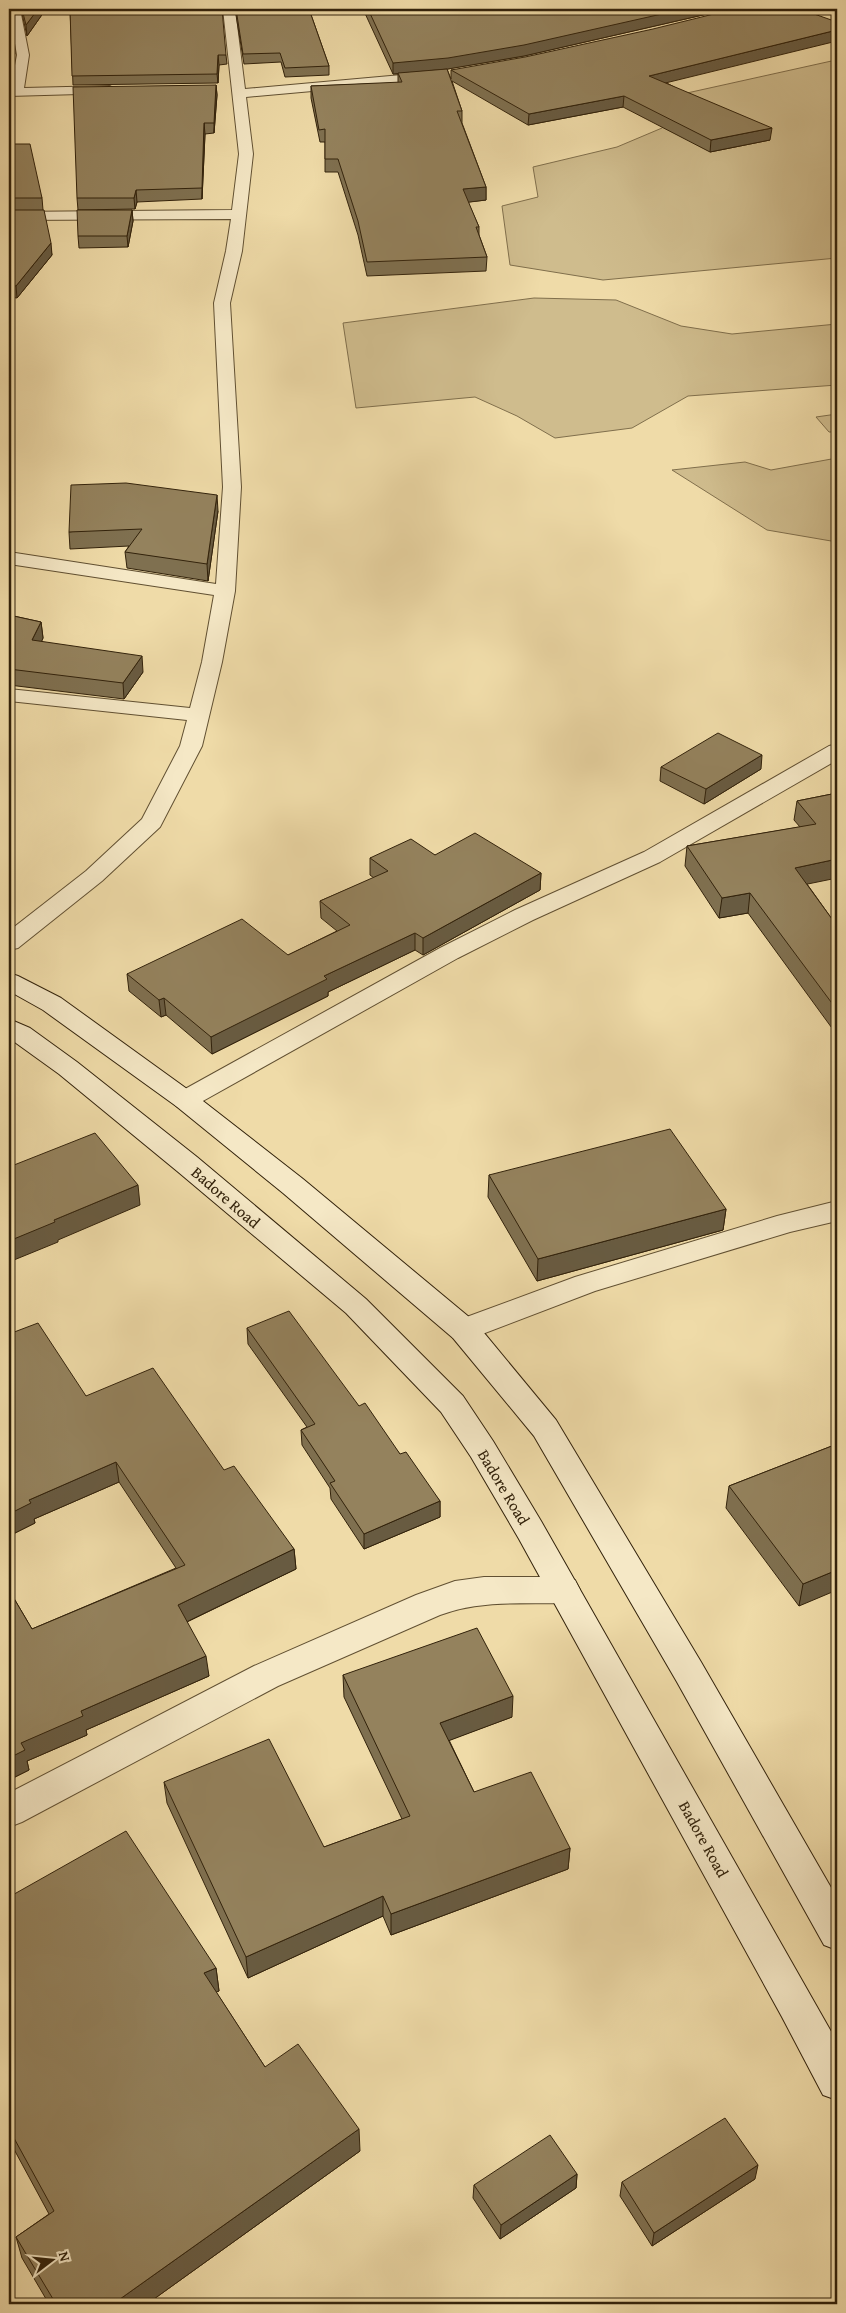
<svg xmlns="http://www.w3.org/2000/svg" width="846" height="2313" font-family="'Gentium Book Plus',serif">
  <rect width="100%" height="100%" fill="#efdba8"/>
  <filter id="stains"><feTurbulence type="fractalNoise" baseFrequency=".004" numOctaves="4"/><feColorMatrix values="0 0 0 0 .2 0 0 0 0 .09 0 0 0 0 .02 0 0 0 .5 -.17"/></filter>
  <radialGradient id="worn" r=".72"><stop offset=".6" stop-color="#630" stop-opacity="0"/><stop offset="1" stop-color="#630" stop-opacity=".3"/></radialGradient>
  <path fill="#cfbc8d" stroke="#806f4c" d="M836 60 837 258 603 280 510 265 502 206 538 197 533 167 617 147 662 128 687 93Z
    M534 298 616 300 681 326 732 334 837 324V385L688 396 632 428 555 438 517 416 475 397 356 408 343 323Z
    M837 414V432H829L816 417Z
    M837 458V542L767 530 672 470 745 462 771 470Z"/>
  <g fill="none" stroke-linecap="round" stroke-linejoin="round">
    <g stroke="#615032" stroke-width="2">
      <path id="minor" d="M9 9H20L29 55 24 88 110 86 117 90 115 93 9 96 17 55Z
        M223 9H235L245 89 435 72 442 76 435 80 246 97 253 154 242 251 230 303 241 487 235 591 222 662 202 746 160 827 102 881 18 948 9 950V931L86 871 142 819 180 746 187 720 9 701V689L190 708 202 662 214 595 9 564V552L216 584 223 487 214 303 226 251 231 219 9 220V212L232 210 239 154Z
        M837 744V760L660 862 533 920 458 958 194 1106 185 1109 176 1106 172 1100 176 1094 440 948 515 910 644 852 829 746Z
        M837 1201V1221L790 1232 595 1291 464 1341 453 1338 449 1330 453 1322 575 1277 777 1216Z
        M484 1577H563L575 1580 580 1590 575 1600 563 1603C522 1604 479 1600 440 1615L278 1686 22 1822 9 1827V1793L254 1666 416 1595 455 1581Z"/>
    </g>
    <g stroke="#32220b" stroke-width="2">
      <path id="secondary" d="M9 973 18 976 61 998 194 1094 303 1179 475 1322 556 1420 701 1662 837 1898V1950L824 1945 677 1682 534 1436 453 1338 283 1193 176 1106 43 1010 9 991Z
        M9 1019 30 1028 77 1062 197 1157 366 1299 463 1396 493 1441 541 1521 837 2042V2100L823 2095 782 2017 519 1539 471 1457 441 1412 346 1313 177 1171 59 1074 9 1038Z"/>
    </g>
    <use href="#minor" fill="#f5e8c6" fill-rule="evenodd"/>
    <use href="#secondary" fill="#f5e8c6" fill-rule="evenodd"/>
  </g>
  <path fill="#7f7050" stroke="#32220b" d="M21 9H46L27 36Z
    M70 9 226 55 227 64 219 65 218 83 73 85Z
    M235 9H309L329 66V75L285 77 281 62 244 64Z
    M363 9H729L524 56 447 69 451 79V70L665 82 770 140 710 152 623 107 528 125 452 81 462 111V123L486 187V200L468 202 479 227V235L487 257 486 271 367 276 358 235 338 172H325V142H320L311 98V86L398 83V74H393Z
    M216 85 217 95 214 133 205 134 202 199 137 202 135 209 78 210 77 198Z
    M9 144 42 198 43 210 52 255 17 298 9 297Z
    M132 210 133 221 128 247 79 248 78 236Z
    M218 511 208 581 127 568 125 552 129 546 70 549 69 532Z
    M9 615 41 622 43 638 41 642 143 672 124 699 9 685Z
    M661 767 761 769 704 804 660 781Z
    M837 793 807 884 837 926V1035L748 913 719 918 685 866 687 846 800 827 794 820 797 801Z
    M435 855 541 873 540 890 423 955 415 950 328 992V996L212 1054 166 1015 161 1017 129 991 127 974 288 955 337 931 321 918 320 901 374 878 370 875V858Z
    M489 1175 726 1209 723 1230 537 1281 488 1197Z
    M247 1328 359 1406 440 1501V1517L364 1549 331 1499 330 1488 302 1445 301 1430 307 1427 248 1344Z
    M9 1334 86 1396 224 1470 294 1549 296 1569 187 1622 209 1676 86 1730 87 1735 27 1761 29 1770 9 1780V1590L32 1629 176 1568 119 1482 34 1519 35 1523 9 1536Z
    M837 1444 799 1606 726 1508 729 1486Z
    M343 1675 512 1717 449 1740 474 1792 570 1848 568 1869 391 1935 383 1916 248 1978 167 1803 164 1782 324 1847 402 1819 344 1697Z
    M9 1897 216 1968 219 1991 216 1992 265 2067 360 2151 147 2304H49L22 2258 16 2237 49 2214 9 2140Z
    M577 2174 576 2188 500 2239 473 2198 474 2185Z
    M755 2179 652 2246 620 2196 622 2182Z"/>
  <path fill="#685b41" stroke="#32220b" d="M38 9H46L27 36 26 25Z
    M684 9H729L524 56 448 69 393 74V63Z
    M837 30V41L649 87V76Z
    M14 43 15 54 9 62V50Z
    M218 55 219 65 218 83 217 74Z
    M216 85 217 95 214 133V123Z
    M624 96 623 107 528 125 529 114Z
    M204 123 205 134 202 199V188Z
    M772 128 770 140 710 152 711 140Z
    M486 187V200L462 203 463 189Z
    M136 190 137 202 135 209 134 198Z
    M132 210 133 221 128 247 127 236Z
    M51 243 52 255 17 298 16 286Z
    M217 495 218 511 208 581 207 564Z
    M9 500 11 516 9 519Z
    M41 622 43 638 35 657 32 640Z
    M142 656 143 672 124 699 123 683Z
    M762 755 761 769 704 804 706 789Z
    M837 859V878L793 887 795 868Z
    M541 873 540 890 423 955V938Z
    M750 893 748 913 719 918 722 898Z
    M415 933V950L328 992V996L212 1054 211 1037 324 976Z
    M164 998 166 1015 161 1017 159 1000Z
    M138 1185 140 1205 58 1240V1242L9 1262V1241L54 1220Z
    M726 1209 723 1230 537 1281 538 1259Z
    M116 1462 119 1482 34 1519 35 1523 9 1536V1514L29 1500Z
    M440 1501V1517L364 1549V1534Z
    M294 1549 296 1569 180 1625 178 1605Z
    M837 1570V1590L799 1606 803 1584Z
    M206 1656 209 1676 86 1730 87 1735 27 1761 29 1770 9 1780V1758L21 1743 81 1711Z
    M513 1696 512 1717 440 1744V1723Z
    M570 1848 568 1869 391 1935V1914Z
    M383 1896V1916L248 1978 246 1957Z
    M216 1968 219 1991 207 1996 204 1973Z
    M359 2129 360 2151 147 2304H113Z
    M758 2165 755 2179 652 2246 654 2233Z
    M577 2174 576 2188 500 2239 501 2225Z"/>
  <path fill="#94825d" stroke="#32220b" d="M22 9H38L26 25Z
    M70 9H222L226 55H218L217 74 72 76Z
    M236 9H309L329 66 285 68 280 53 243 54Z
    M368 9H684L524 45 448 58 393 63Z
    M734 9H800L837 22V30L649 76 772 128 711 140 624 96 529 114 451 70 525 57 653 29Z
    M9 12 14 43 9 50Z
    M447 69 462 111H457L486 187 463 189 479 227H476L487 257 367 262 358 221 338 159H325V129L319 130 311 86 402 82 398 73Z
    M216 85 214 123H204L202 188 136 190 134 198H77L73 87Z
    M9 144H30L42 198H9Z
    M9 210H44L51 243 16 286 9 285Z
    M77 210H132L127 236H78Z
    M126 483 217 495 207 564 125 552 142 529 69 532 71 485Z
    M9 615 41 622 32 640 142 656 123 683 9 669Z
    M718 733 762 755 706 789 661 767Z
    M837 793V859L795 868 837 926V1010L750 893 722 898 687 846 816 824 797 801Z
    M475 833 541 873 423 938 415 933 324 976 327 979 211 1037 164 998 159 1000 127 974 242 919 288 955 350 925 320 901 388 871 370 858 411 839 435 855Z
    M670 1129 726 1209 538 1259 489 1175Z
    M95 1133 138 1185 54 1220 55 1222 9 1241V1167Z
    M289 1311 359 1406 365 1403 400 1454 406 1452 440 1501 364 1534 330 1483 335 1481 301 1430 315 1424 247 1328Z
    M38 1323 86 1396 153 1368 224 1470 234 1466 294 1549 178 1605 206 1656 81 1711 83 1716 21 1743 25 1750 9 1758V1590L32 1629 185 1565 116 1462 29 1500 31 1503 9 1514V1334Z
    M837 1444V1570L803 1584 729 1486Z
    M477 1628 513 1696 440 1723 474 1792 531 1772 570 1848 391 1914 383 1896 246 1957 164 1782 269 1739 324 1847 410 1816 343 1675Z
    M126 1831 216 1968 204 1973 265 2067 298 2044 359 2129 113 2304H56L16 2237 54 2211 9 2129V1897Z
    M725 2118 758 2165 654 2233 622 2182Z
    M550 2135 577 2174 501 2225 474 2185Z"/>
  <g text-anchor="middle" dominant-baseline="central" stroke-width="5" stroke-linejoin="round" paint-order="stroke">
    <g font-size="16" fill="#32220b" stroke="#f5e8c6">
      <text transform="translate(226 1197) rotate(41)">Badore Road</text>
      <text transform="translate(504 1487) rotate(59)">Badore Road</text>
      <text transform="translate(704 1839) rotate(61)">Badore Road</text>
    </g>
  </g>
  <rect width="846" height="2313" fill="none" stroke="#efdba8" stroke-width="30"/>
  <rect x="10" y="10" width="826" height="2293" fill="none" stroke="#32220b" stroke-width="2.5"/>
  <rect x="15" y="15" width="816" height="2283" fill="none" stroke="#32220b"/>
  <g transform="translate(52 2260) rotate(74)" stroke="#f5e8c6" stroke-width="4" paint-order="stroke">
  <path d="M0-4L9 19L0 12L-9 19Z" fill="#32220b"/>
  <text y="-8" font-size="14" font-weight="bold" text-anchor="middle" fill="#32220b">N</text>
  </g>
  <rect width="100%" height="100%" filter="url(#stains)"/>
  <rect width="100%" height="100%" fill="url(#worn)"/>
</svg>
